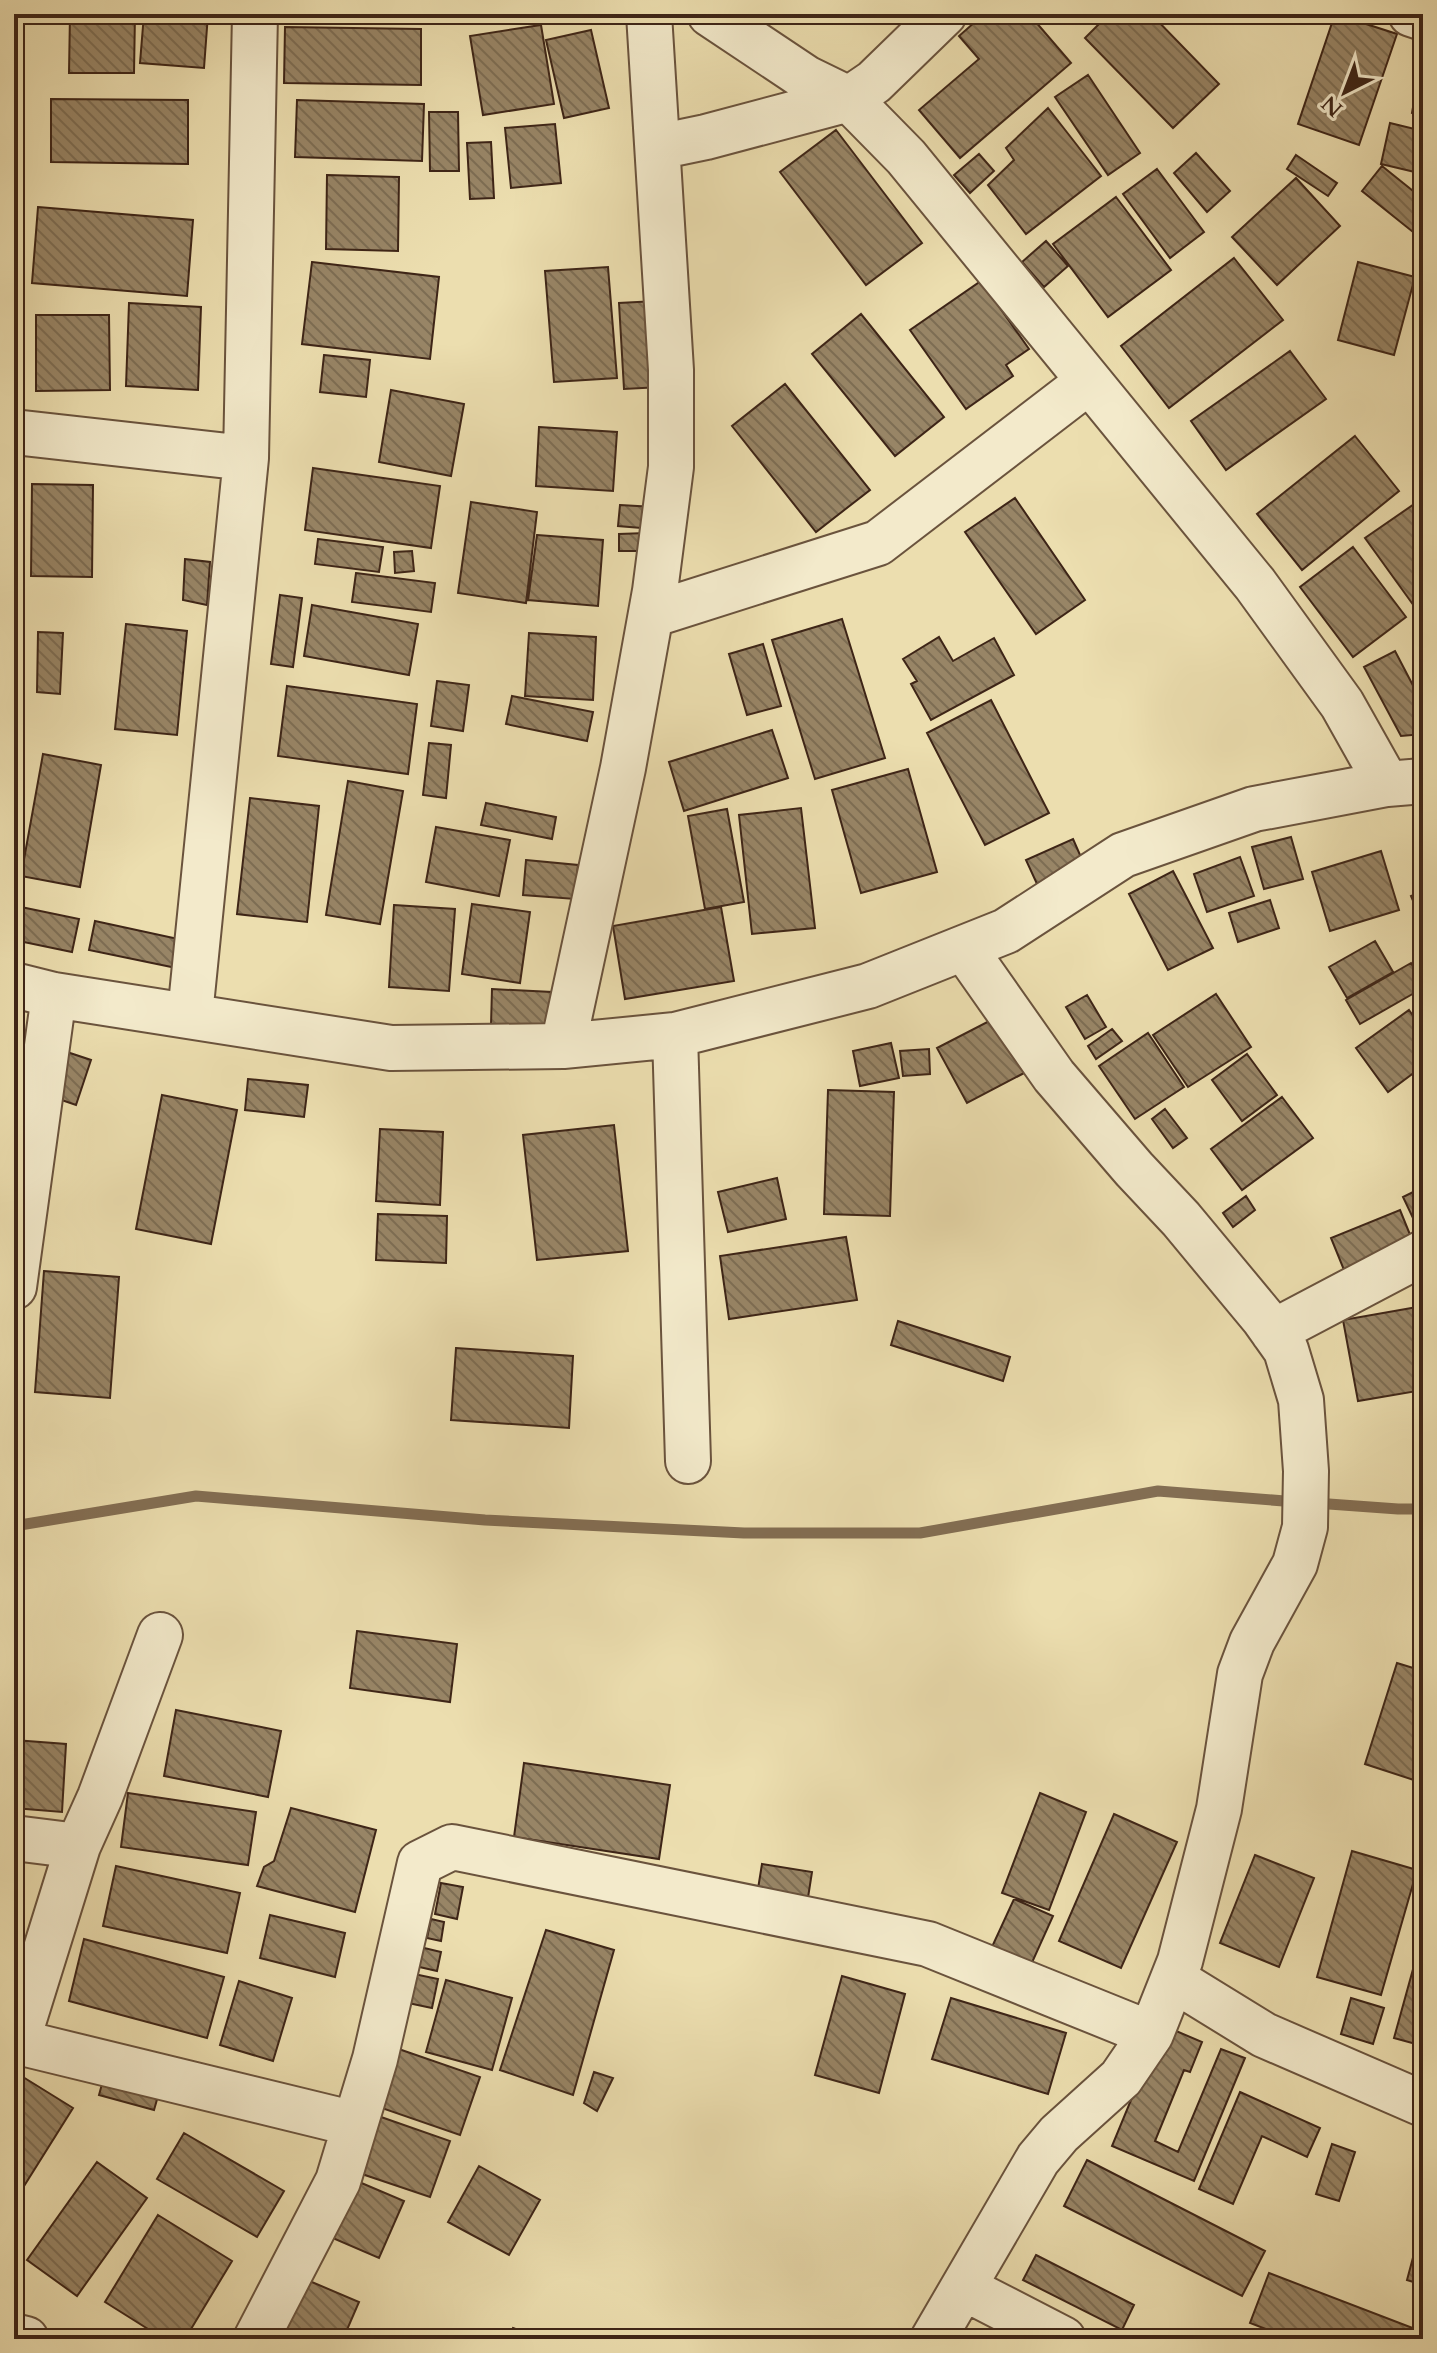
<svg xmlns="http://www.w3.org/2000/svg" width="1437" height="2353" font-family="Cardo,serif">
  <defs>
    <pattern id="building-back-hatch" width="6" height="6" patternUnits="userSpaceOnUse" patternTransform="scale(2)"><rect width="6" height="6" fill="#988566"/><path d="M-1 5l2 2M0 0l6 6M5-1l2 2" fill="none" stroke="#7d6d53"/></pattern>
  </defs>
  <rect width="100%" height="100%" fill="#ecdeaf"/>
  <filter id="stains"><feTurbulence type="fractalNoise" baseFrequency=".0025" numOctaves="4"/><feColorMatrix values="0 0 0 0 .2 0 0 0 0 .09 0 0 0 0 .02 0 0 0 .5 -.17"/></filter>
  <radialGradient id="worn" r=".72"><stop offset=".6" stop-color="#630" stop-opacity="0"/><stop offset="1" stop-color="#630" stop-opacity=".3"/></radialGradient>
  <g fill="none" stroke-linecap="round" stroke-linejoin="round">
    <path stroke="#836e53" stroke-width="11" d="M1315 1503 1398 1509H1423
      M14 1526 196 1496 485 1520 744 1533H920L1158 1491 1297 1502"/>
  </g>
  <path fill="url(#building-back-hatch)" stroke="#3e2517" stroke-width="2" d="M70 14H135L134 73H69Z
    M144 14H208L204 68 140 63Z
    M375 14H429V20Z
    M472 14H502L474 21Z
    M984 14H1029L1071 63 960 158 919 110 979 59 959 36Z
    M1109 14H1151L1219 84 1173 128 1085 38Z
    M1335 14 1397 34 1359 145 1298 124Z
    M541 25 554 104 483 115 470 36Z
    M285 27 421 29V85L284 83Z
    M591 30 609 108 564 118 546 40Z
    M14 66H22L16 141 14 140Z
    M1419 73 1423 74V115L1412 113Z
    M1088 75 1140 153 1108 175 1055 97Z
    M51 99 188 100V164L51 162Z
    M297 100 424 104 422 161 295 157Z
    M1048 108 1101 176 1026 234 988 185 1014 160 1006 148Z
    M429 112H458L459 171H430Z
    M1390 123 1423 131V157L1419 173 1381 164Z
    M555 124 561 183 511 188 505 128Z
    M836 130 922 243 866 285 780 172Z
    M491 142 494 198 470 199 467 143Z
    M1196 153 1230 191 1207 212 1174 173Z
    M979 154 994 171 970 193 954 175Z
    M1296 155 1337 183 1328 196 1287 169Z
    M1382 166 1423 199V240L1362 191Z
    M1157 169 1204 232 1170 258 1123 194Z
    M327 175 399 177 398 251 326 249Z
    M1296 178 1340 226 1277 285 1232 237Z
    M1116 197 1171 270 1108 317 1053 244Z
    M38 207 193 220 187 296 32 283Z
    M1046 241 1068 266 1044 287 1022 262Z
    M1234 258 1283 320 1169 408 1121 346Z
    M312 262 439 277 430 359 302 344Z
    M1358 262 1415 277 1394 355 1338 340Z
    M608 267 617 378 554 382 545 271Z
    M981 281 1029 349 1006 365 1013 376 966 409 910 330Z
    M656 301 661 387 624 389 619 303Z
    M129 303 201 307 198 390 126 386Z
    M861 314 944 417 895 456 812 354Z
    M36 315H109L110 390 36 391Z
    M1290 351 1326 399 1226 470 1191 421Z
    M324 355 370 360 366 397 320 392Z
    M785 384 870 490 816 532 732 426Z
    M391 390 464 404 451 476 379 462Z
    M539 427 617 432 613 491 536 486Z
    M1355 436 1399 491 1302 570 1257 514Z
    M14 446 25 448 19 478 14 476Z
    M313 468 440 486 431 548 305 530Z
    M32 484 93 485 92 577 31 576Z
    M1015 498 1085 600 1036 634 965 532Z
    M1420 500 1423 505V600L1414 606 1365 538Z
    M471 502 537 512 526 603 458 593Z
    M620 505 654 507 653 529 618 526Z
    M646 533V551H619V534Z
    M537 535 603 540 598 606 528 600Z
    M318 539 383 547 379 572 315 564Z
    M1353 547 1406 617 1353 657 1300 587Z
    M412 551 414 571 395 573 394 552Z
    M185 559 210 562 207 605 183 600Z
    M356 573 435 583 431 612 352 602Z
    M280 595 302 598 293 667 271 664Z
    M312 605 418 624 409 675 304 656Z
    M842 619 885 758 815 779 772 640Z
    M126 624 187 631 177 735 115 729Z
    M38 632 63 633 60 694 37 692Z
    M1423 632V687L1415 634Z
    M529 633 596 637 593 700 525 696Z
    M939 637 953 661 994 638 1014 675 931 720 911 684 917 681 903 659Z
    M763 644 781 706 747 715 729 654Z
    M1395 651 1419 697 1423 696V734L1401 736 1364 667Z
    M437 681 469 685 463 731 431 726Z
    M14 683 23 686 19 708 14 707Z
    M287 686 417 704 408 774 278 756Z
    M512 696 593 712 587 741 506 724Z
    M991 700 1049 813 985 845 927 733Z
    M772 730 788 778 684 811 669 762Z
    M429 743 451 745 446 798 423 795Z
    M43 754 101 765 80 887 21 876Z
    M908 769 937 872 861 893 832 790Z
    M348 781 403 791 380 924 326 915Z
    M250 798 319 806 307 922 237 914Z
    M486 803 556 817 552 839 481 825Z
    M801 808 815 928 752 934 739 815Z
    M727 809 744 902 705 909 688 816Z
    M436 827 510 840 499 896 426 882Z
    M1291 837 1303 879 1264 889 1252 847Z
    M1073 839 1084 864 1037 884 1026 860Z
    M1381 851 1399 910 1330 931 1312 872Z
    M1240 857 1254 896 1207 912 1194 874Z
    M526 860 578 865 575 899 523 895Z
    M1173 871 1213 948 1168 970 1129 894Z
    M1423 891V924L1411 896Z
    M1270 900 1279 928 1238 942 1229 913Z
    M472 904 530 912 520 983 462 974Z
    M394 905 455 909 449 991 389 987Z
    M21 907 79 919 72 952 14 940Z
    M721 907 734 981 625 999 613 926Z
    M95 921 192 942 186 970 89 950Z
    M1375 941 1393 972 1347 998 1329 967Z
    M1411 963 1423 983V988L1360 1024 1346 1000Z
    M492 989 552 992 550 1028 491 1025Z
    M1216 994 1251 1047 1188 1087 1153 1035Z
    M1087 995 1106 1027 1085 1039 1066 1007Z
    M1409 1010 1423 1030V1066L1388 1092 1356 1048Z
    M997 1017 1026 1072 967 1103 937 1048Z
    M1112 1029 1122 1041 1096 1059 1088 1046Z
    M1148 1033 1184 1087 1135 1119 1099 1066Z
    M891 1043 899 1078 860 1086 853 1051Z
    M929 1049 930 1074 903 1076 900 1051Z
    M67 1052 91 1060 76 1105 53 1097Z
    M1247 1054 1277 1095 1242 1121 1212 1080Z
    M248 1079 308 1085 304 1117 245 1110Z
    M828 1090 894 1092 890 1216 824 1214Z
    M162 1095 237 1110 211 1244 136 1229Z
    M1282 1097 1313 1138 1242 1190 1211 1149Z
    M1165 1109 1187 1138 1173 1148 1152 1119Z
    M614 1125 628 1251 537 1260 523 1135Z
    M380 1129 443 1132 440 1205 376 1201Z
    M777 1178 786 1219 728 1232 718 1192Z
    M1423 1187V1234L1421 1235 1403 1197Z
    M1246 1196 1255 1210 1233 1227 1223 1213Z
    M1400 1210 1413 1242 1344 1270 1331 1238Z
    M378 1214 447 1216 446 1263 376 1260Z
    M846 1237 857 1300 729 1319 720 1256Z
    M44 1271 119 1277 110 1398 35 1392Z
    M1423 1306V1390L1358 1401 1343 1320Z
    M898 1321 1010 1357 1003 1381 891 1345Z
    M456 1348 573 1356 569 1428 451 1420Z
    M357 1631 457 1644 450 1702 350 1688Z
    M1397 1663 1423 1671V1783L1365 1764Z
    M176 1710 281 1731 268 1797 164 1776Z
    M14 1740 66 1744 62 1812 14 1808Z
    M524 1763 670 1785 659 1859 514 1837Z
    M128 1793 256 1812 248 1865 121 1847Z
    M1040 1793 1086 1812 1049 1910 1002 1893Z
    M291 1808 376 1830 355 1912 257 1886 264 1867 274 1861Z
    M1114 1814 1177 1842 1121 1968 1059 1941Z
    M1352 1851 1417 1870 1381 1995 1317 1977Z
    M1255 1855 1314 1878 1279 1967 1220 1943Z
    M762 1864 812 1872 807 1904 757 1895Z
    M116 1866 240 1893 227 1953 103 1926Z
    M441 1883 463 1887 457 1919 435 1914Z
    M1014 1899 1053 1916 1030 1967 991 1949Z
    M270 1915 345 1933 335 1977 260 1958Z
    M431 1919 444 1922 441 1941 427 1938Z
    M546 1930 614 1950 573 2095 500 2070Z
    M84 1939 224 1977 207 2038 69 2001Z
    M420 1947 441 1952 437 1971 415 1966Z
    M1415 1962 1423 1964V2046L1394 2038Z
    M414 1974 438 1979 432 2008 408 2003Z
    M842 1976 905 1994 879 2093 815 2075Z
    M446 1980 512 1998 492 2070 426 2052Z
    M239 1981 292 1998 273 2061 220 2045Z
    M951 1998 1066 2033 1048 2094 932 2059Z
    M1351 1998 1384 2008 1373 2044 1341 2034Z
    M1162 2025 1202 2042 1190 2072 1184 2070 1155 2141 1178 2152 1221 2049 1245 2058 1194 2181 1112 2146Z
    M390 2046 480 2077 460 2135 370 2104Z
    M594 2072 613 2078 597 2111 584 2103Z
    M105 2073 160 2089 154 2110 99 2095Z
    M23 2077 73 2108 14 2202V2091Z
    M1240 2092 1320 2128 1307 2157 1262 2136 1233 2204 1199 2189Z
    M381 2117 450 2141 430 2197 362 2174Z
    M184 2133 284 2191 257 2237 157 2179Z
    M1332 2144 1355 2152 1339 2201 1316 2194Z
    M1087 2160 1265 2251 1242 2296 1064 2206Z
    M97 2162 147 2198 77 2296 27 2260Z
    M479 2166 540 2200 509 2255 448 2222Z
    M352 2179 404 2201 379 2258 328 2236Z
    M158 2215 232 2261 185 2339H164L105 2302Z
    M1423 2220V2285L1407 2280Z
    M1036 2255 1134 2305 1122 2330 1023 2280Z
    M1269 2273 1423 2332V2339H1292L1250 2323Z
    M300 2277 359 2302 343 2339H273Z
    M513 2328 541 2339H509Z"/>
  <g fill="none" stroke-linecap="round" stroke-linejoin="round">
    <g stroke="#6a533d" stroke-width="48">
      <path id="minor" d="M710 14 806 78 849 99 906 157 1255 584 1342 704 1387 784
        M1411 14 1423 18
        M658 147 706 137 849 99 874 82 944 14
        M14 432 246 458
        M651 615 878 543 1088 382
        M14 985 54 995 391 1048 563 1046 675 1035 868 986 1006 931 1123 855 1254 809 1387 784 1423 781
        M190 1015 246 458 255 14
        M675 1035 688 1461
        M563 1046 623 768 655 591 671 467V370L649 14
        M14 1287 54 995
        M1273 1332 1423 1253
        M14 1838 78 1846
        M1173 1979 1264 2035 1423 2104
        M14 2041 355 2124
        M17 2042 78 1846 100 1797 160 1635
        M964 2288 1063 2339
        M14 2336 26 2339
        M256 2339 338 2181 375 2059 420 1863 452 1847 928 1944 1151 2034
        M933 2339 1038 2159 1059 2134 1121 2078 1151 2034 1180 1961 1219 1809 1240 1674 1252 1642 1295 1564 1305 1527 1306 1471 1301 1400 1286 1350 1264 1319 1181 1219 1134 1169 1054 1076 964 948"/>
    </g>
    <use href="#minor" stroke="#f3eacb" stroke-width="44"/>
  </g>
  <rect width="1437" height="2353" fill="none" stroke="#ecdeaf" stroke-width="48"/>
  <rect x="16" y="16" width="1405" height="2321" fill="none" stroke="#3e2517" stroke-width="4"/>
  <rect x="24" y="24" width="1389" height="2305" fill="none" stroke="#3e2517" stroke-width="2"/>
  <g transform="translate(1345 92) rotate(222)" stroke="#f3eacb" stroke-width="6" paint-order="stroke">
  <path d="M0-6L14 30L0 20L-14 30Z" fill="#3e2517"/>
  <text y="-12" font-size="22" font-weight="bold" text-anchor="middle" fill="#3e2517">N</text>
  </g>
  <rect width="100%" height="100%" filter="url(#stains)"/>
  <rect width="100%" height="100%" fill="url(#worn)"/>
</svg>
